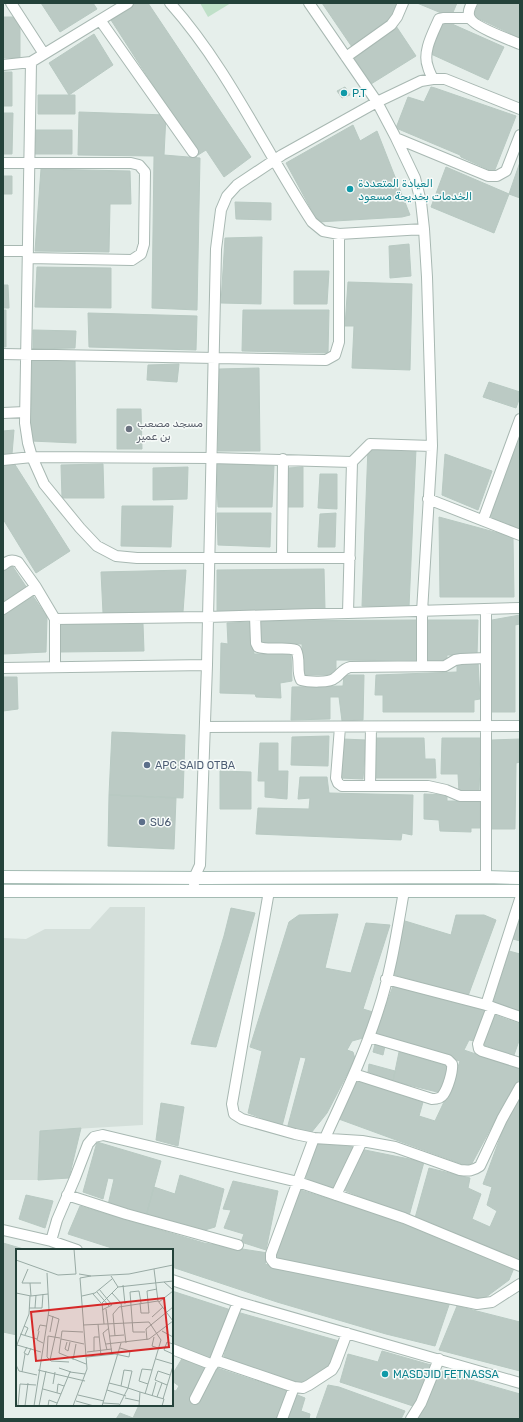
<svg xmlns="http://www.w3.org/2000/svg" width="523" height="1422" font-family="Rubik,'Noto Naskh Arabic',sans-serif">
  <rect width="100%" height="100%" fill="#e6efeb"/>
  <path fill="#d4dfda" d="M110 907H145L143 1125 40 1131 38 1180H3V938L26 939 45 929H90Z"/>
  <path fill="#bfe0c8" d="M200 3H231L208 17Z"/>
  <path fill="#bbcac4" stroke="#b8c9c2" d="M41 3H93L97 9 60 32Z
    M135 3H148L251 157 224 177 206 150 198 155 111 20Z
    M322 3H397L391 19 352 47Z
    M417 3H457L451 17Z
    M479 3H520V38L473 16Z
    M3 17H20V58H3Z
    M443 20 504 47 488 80 431 54Z
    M396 26 416 56 371 84 352 56Z
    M94 34 113 65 69 95 49 63Z
    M3 72H12V106H3Z
    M345 87 350 95 342 98 337 91Z
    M431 87 435 88 516 116 494 172 461 157 460 155 396 128 408 97 424 102Z
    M38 95H75V114H38Z
    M79 112 166 115 164 155 200 158 197 310 152 308 154 156 78 155Z
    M3 113H13L12 154H3Z
    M353 125 360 141 377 131 410 215 402 217 318 222 286 163Z
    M36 130H72V154H35Z
    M520 162V198L509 194Z
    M446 167 509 194 494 233 431 207Z
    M41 169 130 171 131 204H110L109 252 35 251Z
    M3 176H12V194H3Z
    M235 202 271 203V220L236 219Z
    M262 237 261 304 221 303 225 238Z
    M409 244 411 276 390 278 389 246Z
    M37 267 111 268V308L35 307Z
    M294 271H329L327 304H294Z
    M348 282 412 284 410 370 352 368 354 326H345Z
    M3 285H8L9 308H3Z
    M3 310H6V347H3Z
    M243 310H329L328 353 242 351Z
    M88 313 197 316 196 350 89 347Z
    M33 330 76 331 75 348 33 349Z
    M75 357 76 443 31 441 32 360Z
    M179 364 177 382 147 380 148 365Z
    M259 368 260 451H218L219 369Z
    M489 382 520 392V397L516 408 483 397Z
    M117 409H141L142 449H117Z
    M14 430 12 454H3V431Z
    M520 437V529L490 517Z
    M368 447 416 449 409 607 362 606Z
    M445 454 492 471 478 510 442 495Z
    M12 460 70 551 36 573 3 519V465Z
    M216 463 274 466 272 507H218Z
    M103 464 104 498H62L61 465Z
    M188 467 187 499 153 500V468Z
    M303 467V507H287L288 468Z
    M320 474H337V509L318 508Z
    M122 506H173L171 547 121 546Z
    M217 513H271L270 547 218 545Z
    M336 513 335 547H318L320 514Z
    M439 517 513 537 514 597H440Z
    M11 564 27 588 3 603V569Z
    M324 569 325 609 217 612V570Z
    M186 570 183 612 103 613 101 572Z
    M33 596 47 617 46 652 3 654V615Z
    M520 615V624L515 625V712H490L492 620Z
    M417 620V661L336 660V675H303L302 644H259V621Z
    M426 620H478L477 656 447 655V661H424Z
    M253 622 254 654 291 653 292 681 280 683 281 698 256 697 255 694 220 693 221 643 228 644 227 623Z
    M60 624H143L144 651 60 652Z
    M478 661 480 699 474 700V712H383V695H375L376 675 457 672V662Z
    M344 675H364L363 720 342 721 339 697H330V719L291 720 292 687 343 686Z
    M3 677H17L18 709 3 711Z
    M112 732 185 735 183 798 109 795Z
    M329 736 328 766 291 765 292 737Z
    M376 738H424L425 759H435L436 778H376Z
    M442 738H481L479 793H459L458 774H441Z
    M343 739 366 740 363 779 340 778Z
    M520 739V762L516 763 515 829H492V740Z
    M260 743H278V771H288L287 799 265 797V781H258Z
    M220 771 251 772V809H220Z
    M300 777H327L329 793 413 795 412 835 402 833 401 840 256 834 258 808 309 809 310 798 298 799Z
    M424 794 447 795V801H480V828H471V832L440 831 439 820 424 819Z
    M109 795 176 798 174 849 108 846Z
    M231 908 255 913 216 1047 191 1044 224 936Z
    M338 914 325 968 351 973 366 923 390 925 363 1009 373 1012 363 1038 352 1041 347 1050 353 1052 355 1059 327 1113 311 1133 287 1129 306 1058 300 1057 282 1126 248 1113 262 1051 250 1047 289 922 299 915Z
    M456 915H484L496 920 468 996 392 974 405 921 451 935Z
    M520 917V941L513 939Z
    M509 951 520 954V1012L493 1003Z
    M393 986 487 1011 475 1041 469 1040 464 1050 520 1069V1078L506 1100 470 1167 336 1118 354 1078 380 1088 423 1102 419 1116 435 1121 452 1085 460 1061 375 1035Z
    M492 1014 520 1024V1038L514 1055 484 1045Z
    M375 1044 385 1046 383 1055 373 1052Z
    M399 1052 451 1067 441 1093 393 1081Z
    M369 1064 395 1071 393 1081 368 1072Z
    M520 1097V1261L415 1218 429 1168 470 1178 468 1188 481 1194 472 1219 490 1227 497 1211 487 1205 492 1187 483 1184 507 1119Z
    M161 1103 184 1107 178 1146 156 1140Z
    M81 1128 69 1178 38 1180 40 1131Z
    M97 1142 161 1161 146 1216 108 1205 114 1179 108 1178 103 1199 83 1192Z
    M316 1143 354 1147 333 1190 305 1181Z
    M360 1149 424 1162 409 1216 341 1189Z
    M180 1175 224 1189 215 1227 198 1232 146 1216 154 1187 175 1194Z
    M233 1181 278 1191 266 1250 241 1242 244 1234 224 1228 231 1210 223 1209Z
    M297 1189 375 1213 514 1268 509 1280 482 1300 275 1259Z
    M26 1195 53 1201 45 1228 19 1219Z
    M80 1206 204 1243 268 1253 265 1264 272 1266 450 1302 435 1346 386 1334 277 1302 172 1267V1250H118L68 1234Z
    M3 1243 27 1250H17V1335L3 1332Z
    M172 1291 231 1310 210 1361 172 1346Z
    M457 1306 520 1322V1371L439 1350Z
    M237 1312 339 1341 329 1369 300 1385 223 1359Z
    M382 1351 431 1365 416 1407 340 1382 348 1354 378 1362Z
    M183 1357 208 1366 190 1402 195 1405 214 1367 287 1391 285 1406 280 1419H116L120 1413 133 1418 139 1405H172V1390L176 1391 179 1386 172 1381V1375Z
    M440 1371 520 1394V1419H418Z
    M328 1385 339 1387 405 1411 401 1419H316Z
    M295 1394 305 1398 301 1411 310 1414 309 1419H286Z"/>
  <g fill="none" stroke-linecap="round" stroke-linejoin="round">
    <g stroke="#a8b8b2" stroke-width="12">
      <path id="street" d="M11 3 44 54
        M170 3C228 68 264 149 312 222L323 231 339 234 424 229
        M309 3 377 102 396 138 415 178 421 202 424 229 427 277 432 446 422 612V666
        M472 3C470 7 467 13 470 18 473 26 510 40 520 44
        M100 20 193 152
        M346 57 391 25 397 17 403 3
        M31 62 25 423 28 443 32 457 44 484 80 528 97 546 116 556 137 558H350
        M3 65 31 62 128 3
        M433 79C431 75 429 71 428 67 422 52 433 33 439 19L444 18H470
        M396 138 488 176H497L506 171 520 135
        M3 163H131L139 165 145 172 144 244 141 254 132 260 28 258
        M3 251H28
        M3 354 326 360 335 355 339 342V234
        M3 413 25 412
        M3 460 32 457 211 458 352 462 370 444 432 446
        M428 499 520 535
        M483 520 520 419
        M282 558 283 459
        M3 565C8 561 11 559 18 562L36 587 55 619V667
        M3 609 36 587
        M348 613 352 462
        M255 616 256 643 258 647C271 651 284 646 296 650 301 660 296 671 301 680 308 682 330 683 335 678 341 674 342 669 350 667L445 666 455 660 461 659 486 658
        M55 619 207 617 520 608
        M3 668 207 665
        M205 727 520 726
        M340 727 336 778 338 783 342 786H428L446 790 460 796H486
        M370 786 371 727
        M486 877V609
        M194 884V878L200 865 207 665 216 249 221 210 227 196 237 185 282 155 377 102 421 81 433 79H445L520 109
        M269 891 232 1104 234 1114 242 1119 295 1134 314 1138 362 1141 395 1147 460 1170C469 1171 473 1171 480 1166L502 1119 520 1087
        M386 979 486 1005 520 1017
        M486 1005 520 899
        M492 1007 478 1044 479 1049 482 1051 520 1063
        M354 1074 432 1099C436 1099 441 1098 443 1095 448 1088 453 1071 452 1064L448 1060 369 1037
        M314 1138 271 1254V1259L274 1263 477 1304 492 1302 520 1284
        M325 1138C344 1096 364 1055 378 1011 391 972 397 931 404 891
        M67 1195 126 1214 238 1245
        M336 1195 362 1141
        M3 1230 51 1241 77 1250
        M51 1241 57 1220 75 1178 88 1144 94 1137 103 1135 298 1182 404 1218 520 1266
        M172 1280 238 1302 520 1383
        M172 1349 213 1365
        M215 1360 294 1387 303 1388 309 1385 332 1370 335 1365 347 1333
        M195 1399 215 1360 238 1302
        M282 1419 294 1387
        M411 1419 421 1403 439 1359"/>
    </g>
    <g stroke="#a4bbb3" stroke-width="14">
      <path id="secondary" d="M3 877 206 878 486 877 520 878
        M3 891H520"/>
    </g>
    <use href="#street" stroke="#fff" stroke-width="10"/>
    <use href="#secondary" stroke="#fff" stroke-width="12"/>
  </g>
  <g fill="#0f9aa8" stroke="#f7fbf9" stroke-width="1.5">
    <circle cx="344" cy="93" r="4"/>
    <circle cx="350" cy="189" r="4"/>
    <circle cx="385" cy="1374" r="4"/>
  </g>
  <circle fill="#6b7280" stroke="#f7fbf9" stroke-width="1.5" cx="129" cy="429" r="4"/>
  <g fill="#5c6f8a" stroke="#f7fbf9" stroke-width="1.5">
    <circle cx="147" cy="765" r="4"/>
    <circle cx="142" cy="822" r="4"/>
  </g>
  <g text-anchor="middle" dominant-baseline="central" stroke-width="3" stroke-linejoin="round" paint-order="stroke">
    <g font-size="11" fill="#0d838f" stroke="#f7fbf9" text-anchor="start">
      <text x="352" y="93">P.T</text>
      <text x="358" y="183">العيادة المتعددة<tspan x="358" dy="13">الخدمات بخديجة مسعود</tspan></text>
      <text x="393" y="1374">MASDJID FETNASSA</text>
    </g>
    <g font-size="11" fill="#5b616d" stroke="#f7fbf9" text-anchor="start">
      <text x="137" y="423">مسجد مصعب<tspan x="137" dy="13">بن عمير</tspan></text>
    </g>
    <g font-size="11" fill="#4e5e75" stroke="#f7fbf9" text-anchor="start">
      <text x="155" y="765">APC SAID OTBA</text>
      <text x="150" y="822">SU6</text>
    </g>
  </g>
  <g transform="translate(16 1249)">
    <rect width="157" height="157" fill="#e6efeb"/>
    <path fill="none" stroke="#98aaa4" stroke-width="1" d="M58 0 60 25M0 11 42 26 60 25M12 20 6 34H25M138 20 142 52 157 72M63 25 75 27 64 29M75 27 113 25 157 16M95 27 102 38M148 33 157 41M14 34 15 47M107 36 109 55M83 40 96 56 86 61M81 43 93 57M0 44 15 47 32 45M96 44 105 54 110 94M77 45 85 54M66 47 79 44 96 30M143 53 157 42M124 54 125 64H133L131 42 141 40M125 54 123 42 114 43 117 83H129M13 59H26L27 45M19 59 20 46M90 60 96 106M32 66 43 70 34 111M136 68 147 58M82 75 85 107M88 75 86 54 102 38 157 32M67 76 133 73 145 91 129 145M8 77 12 79 9 86M22 82 24 76 30 77M23 82 21 91 27 94M146 82 157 88M34 83 37 67M67 83 46 82 43 104 70 115M4 85 21 90M94 87 108 86M99 87 97 65 103 58 142 52M138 88 136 97 142 99M44 89 32 87 31 108 35 112 53 113M45 90 68 95M131 91 130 80 157 58M51 93 49 100 52 102 54 93M90 95 133 90 157 72M157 95 151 93 148 101 157 105M1 96 25 103M0 98 13 65 14 47M11 98 8 104 12 106 15 99M91 101 87 84 93 79M78 102V88H83M71 103 96 100M71 108 99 105 113 108 114 102 104 99M140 110 157 115M57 111 60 95M0 116 3 122 21 126M43 119 55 123M22 121 69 132M6 123 9 105M93 134 105 94M37 135 39 123M132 135 123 132 126 120 136 121M151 136 139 131 142 122 154 126M27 140 45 145M91 141 110 147M41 144 42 135 48 137M62 146 88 152M136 147 140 133M141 148 146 134M109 149 123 152M147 150 157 117M60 152 78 157M87 154 103 155M2 157 4 135 20 136M9 157 12 134M18 157 33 61 31 24M23 157 30 122M32 157 33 151 41 154M40 157 54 123 69 125M57 157 71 120 64 29M86 157 93 134 105 137 112 139 116 122 108 121 105 137M103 157 112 139 124 143M123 157 124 143 148 150 146 157"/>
    <path fill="#d62828" fill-opacity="0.15" stroke="#d62828" stroke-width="2" d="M148 49 153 98 20 112 15 63Z"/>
    <rect width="157" height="157" fill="none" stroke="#24423a" stroke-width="2"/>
  </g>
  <rect width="523" height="1422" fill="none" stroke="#24423a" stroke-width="8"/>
</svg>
